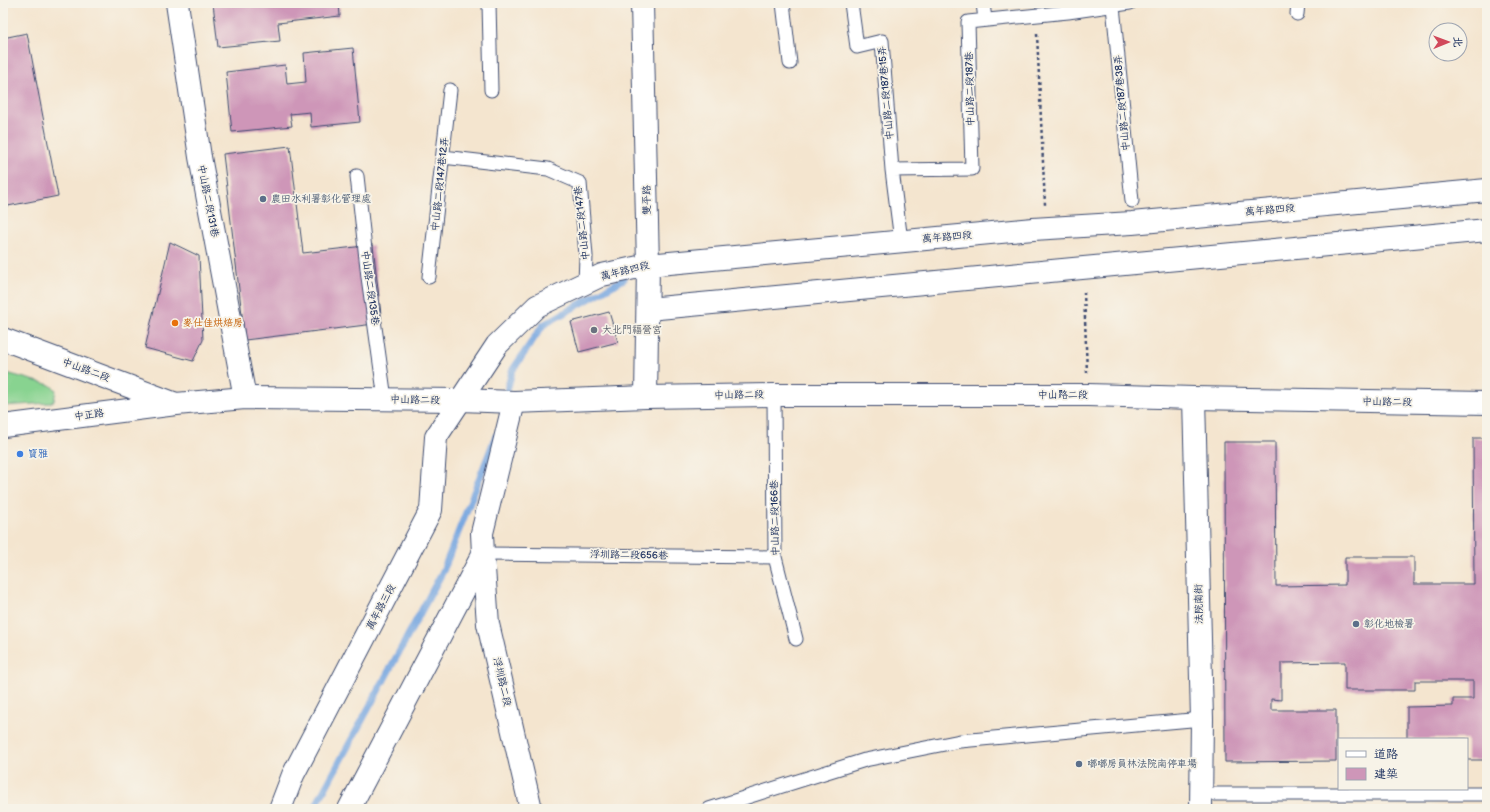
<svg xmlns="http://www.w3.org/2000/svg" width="1490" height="812" font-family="'Balsamiq Sans','LXGW WenKai TC',sans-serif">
  <rect width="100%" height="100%" fill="#f7f3e8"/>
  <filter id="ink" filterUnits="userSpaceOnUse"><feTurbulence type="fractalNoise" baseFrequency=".025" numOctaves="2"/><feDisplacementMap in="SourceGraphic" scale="8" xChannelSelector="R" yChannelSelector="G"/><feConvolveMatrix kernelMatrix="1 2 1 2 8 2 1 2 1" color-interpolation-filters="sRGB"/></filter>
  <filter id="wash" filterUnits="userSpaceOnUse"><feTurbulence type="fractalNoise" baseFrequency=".012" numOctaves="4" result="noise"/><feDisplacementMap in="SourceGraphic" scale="16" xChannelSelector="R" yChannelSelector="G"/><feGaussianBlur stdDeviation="0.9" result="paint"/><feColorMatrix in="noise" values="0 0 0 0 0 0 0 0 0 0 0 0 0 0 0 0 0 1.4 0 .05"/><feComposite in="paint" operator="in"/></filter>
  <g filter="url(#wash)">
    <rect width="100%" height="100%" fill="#f4e5cf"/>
    <path fill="#88d390" stroke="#528177" d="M3 372 50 385 56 390 54 401 49 403 3 406Z"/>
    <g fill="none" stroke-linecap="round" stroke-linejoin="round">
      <path stroke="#76a6e0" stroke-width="7" d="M505 399 512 371 543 325 624 279
        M314 809 443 571 496 436"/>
    </g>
    <g id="blocks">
      <path fill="#ce96b8" d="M213 3H339L340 16 278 23 280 41 218 47Z
        M27 33 58 196 8 206 3 178V38Z
        M353 48 360 122 311 127 310 112 290 114 292 126 232 132 226 72 285 65 287 84 306 82 304 53Z
        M290 146 303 253 373 245 382 323 245 340 223 154Z
        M170 242 199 256 203 340 193 361 145 348Z
        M609 312 618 342 579 352 571 322Z
        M1473 438H1487V760H1467V739H1407V707L1453 706V699H1473V681H1415V690H1345V662L1281 663V700L1271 699V710H1336V761L1225 762 1224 442H1275L1276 586 1345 585V557H1414V584H1474Z"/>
    </g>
  </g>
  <g filter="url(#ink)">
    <use href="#blocks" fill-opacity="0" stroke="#3c4a6f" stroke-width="1"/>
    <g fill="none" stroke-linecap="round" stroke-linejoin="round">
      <g stroke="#3c4a6f" stroke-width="15">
        <path id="service" d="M489 3 491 90
          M783 3 790 63
          M851 3 857 47 882 41 892 170
          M983 3 985 20
          M1113 6 1132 201
          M1297 14 1298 3
          M443 157 548 169 580 183 586 256 585 283
          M357 176 368 277 385 399
          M901 241 892 170 972 169 968 22 1068 12 1130 3
          M429 277 450 90
          M774 395 775 557 796 639
          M483 554 775 557
          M1201 794H1487
          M709 809 865 760 960 741 1202 719"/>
      </g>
      <g stroke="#3c4a6f" stroke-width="24">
        <path id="minor" d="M177 3 200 157 245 398
          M642 3 648 265 646 397
          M648 309 1487 230
          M3 339 176 404
          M1194 398 1202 719 1201 809
          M483 554 488 624 531 809
          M280 809 293 775 431 510 436 437 497 345 537 306 602 275 648 265 1033 229 1132 223 1487 190
          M349 809 483 554 482 533 514 402"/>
      </g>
      <g stroke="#3c4a6f" stroke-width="24">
        <path id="tertiary" d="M3 426 176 404 245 398 460 400 514 402 646 397 774 395H1088L1194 398 1487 403"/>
      </g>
      <path stroke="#3c4a6f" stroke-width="2.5" stroke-dasharray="3 3" stroke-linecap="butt" d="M1037 34 1045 205
        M1084 292 1087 373"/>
      <use href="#service" stroke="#fff" stroke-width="13"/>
      <use href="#minor" stroke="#fff" stroke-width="22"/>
      <use href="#tertiary" stroke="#fff" stroke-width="22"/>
    </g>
  </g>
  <g fill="#5c6f8a" stroke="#f7f3e8" stroke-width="1.5">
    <circle cx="263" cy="199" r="4"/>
    <circle cx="1356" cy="624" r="4"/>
    <circle cx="1079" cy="764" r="4"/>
  </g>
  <circle fill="#e8710a" stroke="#f7f3e8" stroke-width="1.5" cx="175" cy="323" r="4"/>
  <circle fill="#6b7280" stroke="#f7f3e8" stroke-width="1.5" cx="594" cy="330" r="4"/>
  <circle fill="#3f7fe0" stroke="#f7f3e8" stroke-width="1.5" cx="20" cy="454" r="4"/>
  <g text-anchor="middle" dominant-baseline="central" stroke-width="3.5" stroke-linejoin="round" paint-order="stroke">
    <g font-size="10" fill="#1b2f5e" stroke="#f7f3e8">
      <text transform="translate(970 89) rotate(-91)">中山路二段187巷</text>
      <text transform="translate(886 93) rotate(-95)">中山路二段187巷15弄</text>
      <text transform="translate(1122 103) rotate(-95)">中山路二段187巷38弄</text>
      <text transform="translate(440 184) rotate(-84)">中山路二段147巷12弄</text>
      <text transform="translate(647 200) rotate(-91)">雙平路</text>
      <text transform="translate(208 201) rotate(79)">中山路二段131巷</text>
      <text transform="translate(1270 210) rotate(-5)">萬年路四段</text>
      <text transform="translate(582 223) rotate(-96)">中山路二段147巷</text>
      <text transform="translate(947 237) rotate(-5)">萬年路四段</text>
      <text transform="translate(625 271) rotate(-14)">萬年路四段</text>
      <text transform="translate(370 288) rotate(82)">中山路二段135巷</text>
      <text transform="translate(86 370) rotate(20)">中山路二段</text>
      <text transform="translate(739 395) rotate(-1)">中山路二段</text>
      <text x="1063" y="395">中山路二段</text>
      <text transform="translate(415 400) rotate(1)">中山路二段</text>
      <text transform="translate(1387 402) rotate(1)">中山路二段</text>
      <text transform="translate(89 415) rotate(-7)">中正路</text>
      <text transform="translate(775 518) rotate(-91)">中山路二段166巷</text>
      <text transform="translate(629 555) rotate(1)">浮圳路二段656巷</text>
      <text transform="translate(1199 604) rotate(-91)">法院南街</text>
      <text transform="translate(381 607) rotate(-62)">萬年路三段</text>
      <text transform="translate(502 682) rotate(77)">浮圳路二段</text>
    </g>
    <g font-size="10" fill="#4e5e75" stroke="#f7f3e8" text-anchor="start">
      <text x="271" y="199">農田水利署彰化管理處</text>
      <text x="1364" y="624">彰化地檢署</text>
      <text x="1087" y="764">嘟嘟房員林法院南停車場</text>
    </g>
    <g font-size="10" fill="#c56008" stroke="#f7f3e8" text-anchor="start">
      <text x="183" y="323">麥仕佳烘焙房</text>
    </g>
    <g font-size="10" fill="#5b616d" stroke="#f7f3e8" text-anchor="start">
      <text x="602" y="330">大北門福營宮</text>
    </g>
    <g font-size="10" fill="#366cbe" stroke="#f7f3e8" text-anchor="start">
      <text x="28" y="454">寶雅</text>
    </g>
  </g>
  <rect width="1490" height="812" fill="none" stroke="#f7f3e8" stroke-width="16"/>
  <rect x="1338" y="738" width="130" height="52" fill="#f7f3e8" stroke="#9fa5b1"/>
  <rect x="1346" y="751" width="20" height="6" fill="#ffffff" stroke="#9fa5b1"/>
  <text x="1374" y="758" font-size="12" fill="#1b2f5e">道路</text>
  <rect x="1346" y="768" width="20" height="12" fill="#ce96b8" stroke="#9fa5b1"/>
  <text x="1374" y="778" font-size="12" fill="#1b2f5e">建築</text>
  <g transform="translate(1448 42) rotate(89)"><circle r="19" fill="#f7f3e8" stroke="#9fa5b1"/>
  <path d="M0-3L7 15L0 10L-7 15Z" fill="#d1495b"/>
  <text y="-6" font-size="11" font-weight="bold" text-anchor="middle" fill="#1b2f5e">北</text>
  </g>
</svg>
